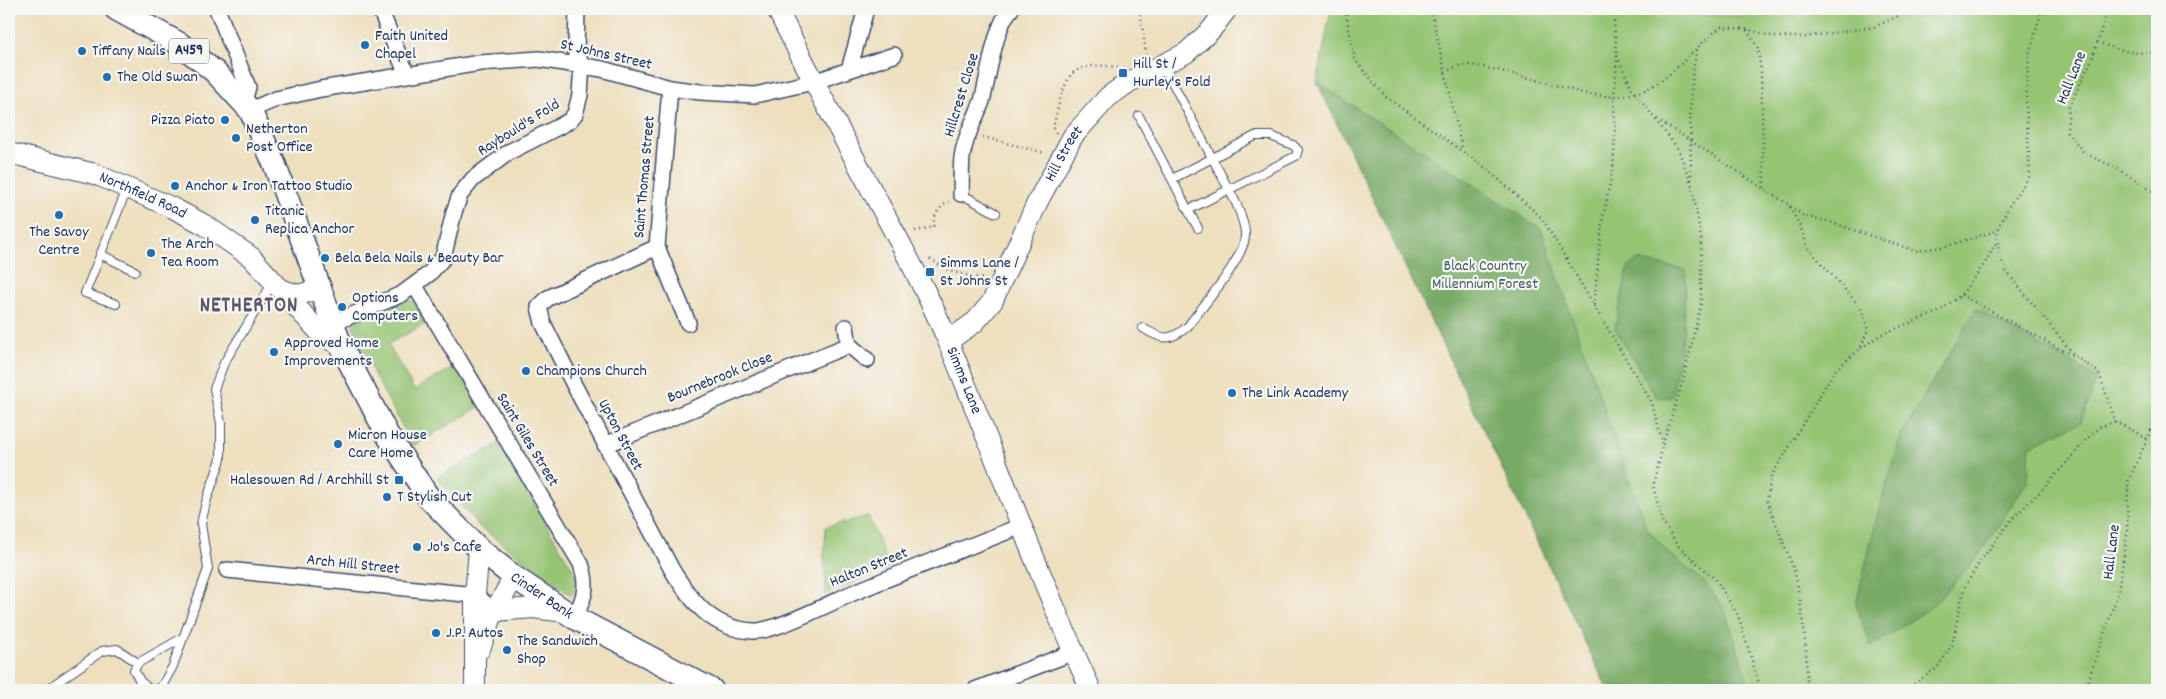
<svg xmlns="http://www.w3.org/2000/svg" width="2166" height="699" font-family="Dekko,sans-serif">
  <rect width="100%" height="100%" fill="#f6f6f2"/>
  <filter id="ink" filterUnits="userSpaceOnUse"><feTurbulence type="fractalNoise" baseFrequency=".02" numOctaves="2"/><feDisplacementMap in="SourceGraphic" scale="10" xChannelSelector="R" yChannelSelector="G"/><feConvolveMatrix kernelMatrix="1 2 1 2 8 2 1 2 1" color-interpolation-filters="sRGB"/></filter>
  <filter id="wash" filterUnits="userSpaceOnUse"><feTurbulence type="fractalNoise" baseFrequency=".0096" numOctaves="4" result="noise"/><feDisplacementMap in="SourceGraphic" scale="20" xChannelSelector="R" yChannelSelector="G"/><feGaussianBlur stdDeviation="1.12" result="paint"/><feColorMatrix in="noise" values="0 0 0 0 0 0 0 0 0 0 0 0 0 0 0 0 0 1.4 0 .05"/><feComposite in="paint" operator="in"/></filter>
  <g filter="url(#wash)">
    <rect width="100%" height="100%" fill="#eedfbd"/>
    <path fill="#95c473" stroke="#587a68" d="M1331 9H1550L1740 16 1778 9H2157V690H1608L1317 82Z
      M408 299 415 302 427 323 388 344 414 390 456 366 481 406 413 446 374 374 353 325 357 320Z
      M499 444 576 575 578 587 571 595 480 527 437 477Z
      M868 516 890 568 826 594 824 556 826 527Z"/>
    <path fill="#78aa65" stroke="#4a6c62" d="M1317 82 1541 229 1646 527 1669 554 1704 582 1724 608 1751 690H1608Z
      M1637 260 1686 270 1683 331 1672 397 1657 398 1615 328 1628 268Z
      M1976 309 2097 377 2081 422 2030 446 2027 482 1976 559 1931 607 1871 647 1856 604 1878 513 1902 433Z"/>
  </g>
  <g filter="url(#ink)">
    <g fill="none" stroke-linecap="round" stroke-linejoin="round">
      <g stroke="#3b496c" stroke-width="10">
        <path id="lane" d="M1139 116 1188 210 1296 156 1298 150 1293 145 1271 136H1255L1172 179
          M961 194 996 213
          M1188 210 1198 228
          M100 254 135 271
          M116 304 85 293 127 189
          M1143 328C1162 340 1170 342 1188 326 1202 307 1243 260 1245 237 1246 226 1240 213 1236 203L1163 65
          M46 690 102 651 117 649 138 663
          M150 690 140 681 134 670 138 663 184 637
          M154 690 162 686 173 666 208 569 201 524 206 502 221 459V423L214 389 224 363 273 282"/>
      </g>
      <g stroke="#3b496c" stroke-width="18">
        <path id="street" d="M217 9 248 87 244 101
          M380 9 407 75
          M849 70 866 9
          M670 88 657 247 688 323
          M250 110 276 99 321 89 480 63 539 59 602 69 670 88 700 92 755 95 813 82 894 55
          M961 194C962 181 960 165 963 152 966 134 976 118 982 101 989 76 994 27 1011 9
          M657 247 548 298 539 307 543 323 574 385 672 570C692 602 712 629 753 631 775 632 832 602 855 592 910 569 966 548 1021 526
          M415 286 581 564C589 587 584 597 575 618
          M331 324 402 294 429 274 443 258 454 212 460 195 473 179 509 152 558 127 569 121 575 114 580 95 582 65 576 52 577 9
          M846 327 849 345
          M605 445 849 345 867 360
          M227 570 475 595 495 611
          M975 690 1074 652"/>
      </g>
      <g stroke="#3b496c" stroke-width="22">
        <g id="secondary">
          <path id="s1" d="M777 9C807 69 839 130 871 189 898 239 926 289 948 341 996 457 1038 576 1091 690"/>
          <path id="s2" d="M9 153 95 174 173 208 205 225 251 257 322 335 341 346"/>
          <path d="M283 290 298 295 319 289"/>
          <path id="s3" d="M948 341 975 322 992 302 1038 201 1073 136 1108 97 1129 82 1186 53 1211 30 1227 9"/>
          <path d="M495 611 533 608 566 612"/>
          <path d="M480 649 492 616 514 577"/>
          <path d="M475 690V595L479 549"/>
        </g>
      </g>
      <g stroke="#3b496c" stroke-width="25">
        <g id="primary">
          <path id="s4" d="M116 9 180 44 215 72 250 110 274 163 341 346 388 436 429 498 479 549 514 577 575 618 712 690"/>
        </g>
      </g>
      <path stroke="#3b496c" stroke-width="2.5" stroke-dasharray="1 4" stroke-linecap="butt" d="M1140 9 1146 54
        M1345 9 1355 60 1386 97 1483 166 1542 218 1652 403 1663 445 1653 485 1662 521 1677 545 1716 580 1738 615 1761 690
        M1431 9 1462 149
        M2108 9 2092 59 2069 107 2067 132 2084 153 2117 168 2152 191 2157 199
        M1747 30 1758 48 1761 72 1764 188
        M2097 42C2117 50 2136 55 2157 52
        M1617 56 1632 89 1678 149 1691 182 1701 237V303L1684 377 1663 444
        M1445 72C1450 70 1457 66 1463 65 1473 64 1487 68 1497 70 1513 74 1529 78 1545 82 1579 92 1609 104 1645 90 1673 78 1696 45 1721 27L1746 29 1775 37H1805L1874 27 1898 16 1907 9
        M1657 119 1789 205 1800 226 1808 248 1862 309 1868 330 1860 349 1835 370 1771 477 1767 501 1795 572 1800 600 1806 649 1807 690
        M1056 133 1053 128C1056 116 1063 81 1073 73 1085 63 1104 66 1119 67
        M983 137 1045 153
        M1691 180C1691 134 1687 90 1698 46
        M1790 206 1804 216 1827 221 1916 251 1943 247 1996 231
        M915 231 934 227C932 216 940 206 949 202
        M930 259 949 271 984 279
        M1961 295 2073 356
        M1594 305 1602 222 1613 169 1615 138 1614 97 1617 56 1614 24 1615 9
        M1861 348 1882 334 1938 312 1961 295 1985 263 1997 241
        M2115 421 2148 439
        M1906 690 1937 668 1952 645 1964 588 1981 560 2011 520 2043 489 2087 439 2100 427 2115 421 2099 373 2075 356 2007 272 1999 255 1997 230 2010 204 2030 176 2026 102 2029 55 2042 9
        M2085 690 2118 593 2127 534 2128 482 2157 417"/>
      <use href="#lane" stroke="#fff" stroke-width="8"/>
      <use href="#street" stroke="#fff" stroke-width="15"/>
      <use href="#secondary" stroke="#fff" stroke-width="20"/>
      <use href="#primary" stroke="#fff" stroke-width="22"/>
    </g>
  </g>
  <g fill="#1f6fb2" stroke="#f6f6f2" stroke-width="2">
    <circle cx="365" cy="45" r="5"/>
    <circle cx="82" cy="51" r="5"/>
    <rect x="1118" y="68" width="10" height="10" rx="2.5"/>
    <circle cx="107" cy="77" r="5"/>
    <circle cx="225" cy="120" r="5"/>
    <circle cx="236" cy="138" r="5"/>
    <circle cx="175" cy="186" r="5"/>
    <circle cx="59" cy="215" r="5"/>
    <circle cx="255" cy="220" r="5"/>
    <circle cx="151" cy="253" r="5"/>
    <circle cx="325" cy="258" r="5"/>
    <rect x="925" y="267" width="10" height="10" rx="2.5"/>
    <circle cx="342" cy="307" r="5"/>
    <circle cx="274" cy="352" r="5"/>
    <circle cx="526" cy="371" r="5"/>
    <circle cx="1232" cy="393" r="5"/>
    <circle cx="338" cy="444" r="5"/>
    <rect x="394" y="475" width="10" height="10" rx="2.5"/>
    <circle cx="387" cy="497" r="5"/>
    <circle cx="417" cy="547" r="5"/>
    <circle cx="436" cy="633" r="5"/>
    <circle cx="507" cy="650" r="5"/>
  </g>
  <g text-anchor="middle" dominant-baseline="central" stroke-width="4.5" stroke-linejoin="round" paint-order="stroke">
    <rect fill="#f6f6f2" stroke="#5d6b8a" stroke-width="1" x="169" y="38.5" width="40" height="25" rx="4"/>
    <g font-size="15" font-weight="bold" fill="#1b2f5e">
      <text x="189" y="51">A459</text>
    </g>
    <g font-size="16" fill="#1b2f5e" stroke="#f6f6f2" text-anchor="start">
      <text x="375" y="36">Faith United<tspan x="375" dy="18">Chapel</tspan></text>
      <text x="92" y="51">Tiffany Nails</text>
      <text x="1133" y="64">Hill St /<tspan x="1133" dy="18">Hurley's Fold</tspan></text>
      <text x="117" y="77">The Old Swan</text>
      <text x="215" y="120" text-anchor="end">Pizza Piato</text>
      <text x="246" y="129">Netherton<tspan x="246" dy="18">Post Office</tspan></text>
      <text x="185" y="186">Anchor &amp; Iron Tattoo Studio</text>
      <text x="265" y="211">Titanic<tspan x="265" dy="18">Replica Anchor</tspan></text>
      <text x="59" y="232" text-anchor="middle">The Savoy<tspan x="59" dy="18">Centre</tspan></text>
      <text x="161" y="244">The Arch<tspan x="161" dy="18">Tea Room</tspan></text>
      <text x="335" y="258">Bela Bela Nails &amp; Beauty Bar</text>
      <text x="940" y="263">Simms Lane /<tspan x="940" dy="18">St Johns St</tspan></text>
      <text x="352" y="298">Options<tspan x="352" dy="18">Computers</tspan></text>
      <text x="284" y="343">Approved Home<tspan x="284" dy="18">Improvements</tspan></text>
      <text x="536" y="371">Champions Church</text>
      <text x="1242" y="393">The Link Academy</text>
      <text x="348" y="435">Micron House<tspan x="348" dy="18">Care Home</tspan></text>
      <text x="389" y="480" text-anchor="end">Halesowen Rd / Archhill St</text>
      <text x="397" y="497">T Stylish Cut</text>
      <text x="427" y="547">Jo's Cafe</text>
      <text x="446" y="633">J.P. Autos</text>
      <text x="517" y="641">The Sandwich<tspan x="517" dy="18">Shop</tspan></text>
    </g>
    <g font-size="16" fill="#1b2f5e" stroke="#f6f6f2">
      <text transform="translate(606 55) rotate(13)">St Johns Street</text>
      <text transform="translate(2072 78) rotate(-68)">Hall Lane</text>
      <text transform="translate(962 95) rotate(-73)">Hillcrest Close</text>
      <text transform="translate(519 128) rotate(-32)">Raybould's Fold</text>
      <text stroke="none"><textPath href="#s3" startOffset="224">Hill Street</textPath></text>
      <text transform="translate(645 177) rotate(-85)">Saint Thomas Street</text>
      <text stroke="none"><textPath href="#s2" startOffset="141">Northfield Road</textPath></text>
      <text transform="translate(720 378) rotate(-22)">Bournebrook Close</text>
      <text stroke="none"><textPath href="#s1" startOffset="416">Simms Lane</textPath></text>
      <text transform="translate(620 435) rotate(62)">Upton Street</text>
      <text transform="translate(527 440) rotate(59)">Saint Giles Street</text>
      <text transform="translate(2112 552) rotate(-83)">Hall Lane</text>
      <text transform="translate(353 565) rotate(6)">Arch Hill Street</text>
      <text transform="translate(869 568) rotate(-22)">Halton Street</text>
      <text stroke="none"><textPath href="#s4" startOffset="748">Cinder Bank</textPath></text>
    </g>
    <g font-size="16" fill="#405c64" stroke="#f6f6f2">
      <text x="1485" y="266">Black Country<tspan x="1485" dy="18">Millennium Forest</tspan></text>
    </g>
    <g font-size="21" font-weight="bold" letter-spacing="1" fill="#5f566b" stroke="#f6f6f2">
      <text x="249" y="307">NETHERTON</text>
    </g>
  </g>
  <rect width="2166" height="699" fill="none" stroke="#f6f6f2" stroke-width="30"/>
</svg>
